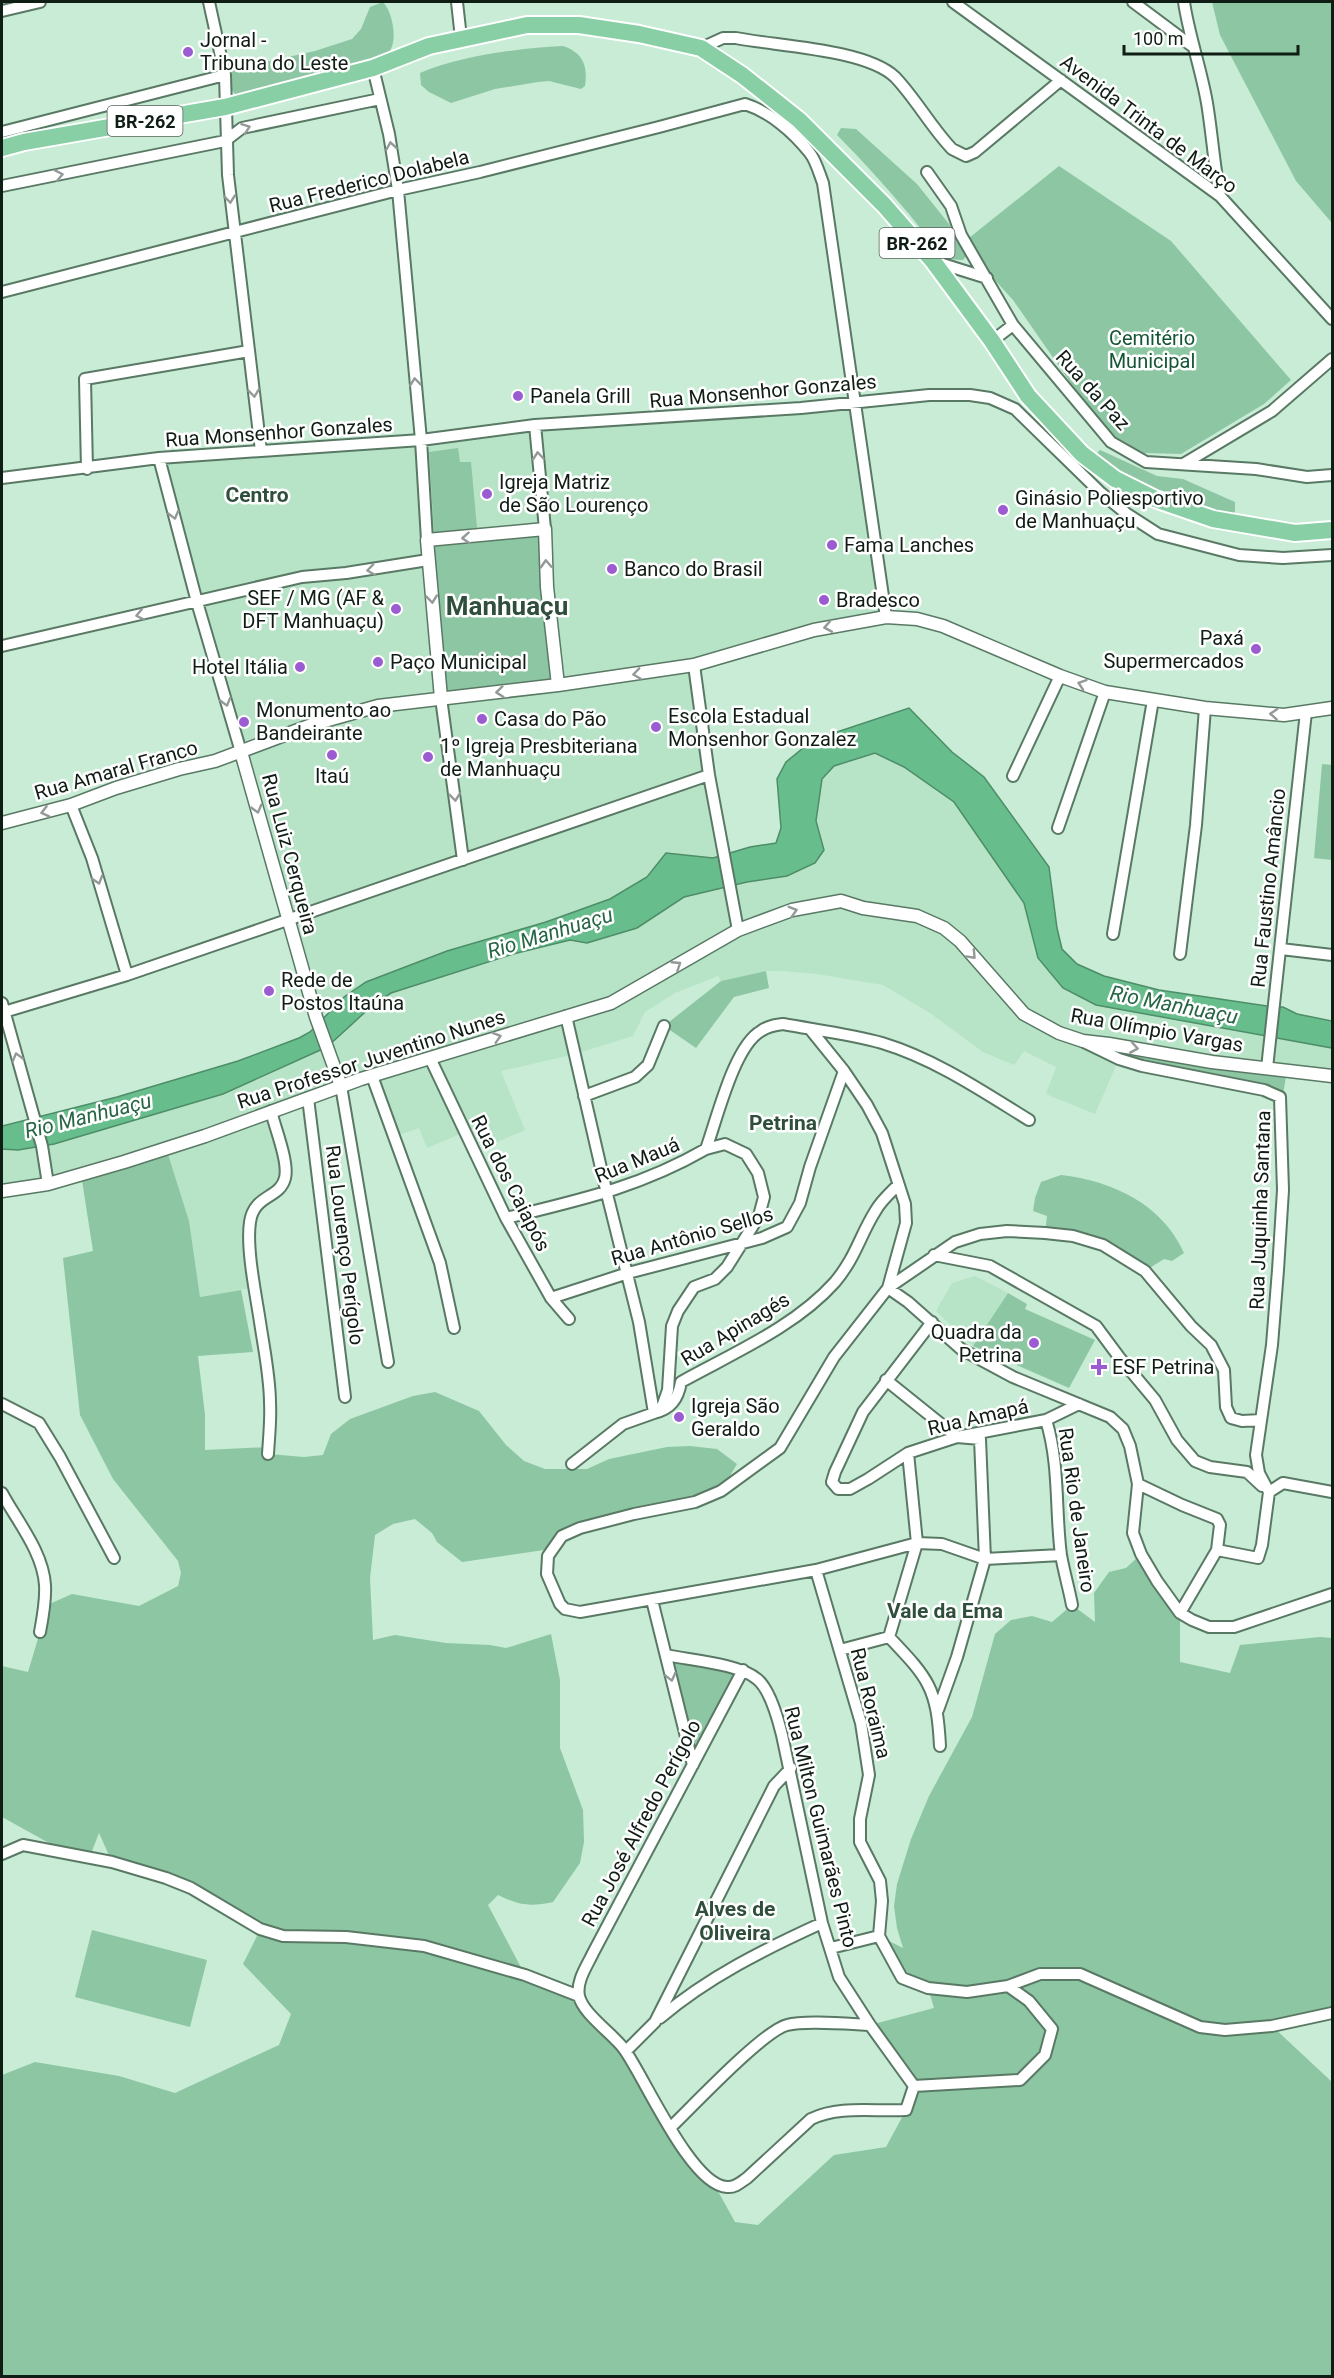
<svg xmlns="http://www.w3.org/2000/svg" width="1334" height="2378" font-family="Roboto,sans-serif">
  <rect width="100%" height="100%" fill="#c8ecd5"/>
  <path fill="#b7e3c6" d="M856 403 886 617 695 665 725 855 713 858 666 853 647 877 610 899 546 922 447 951 383 975 344 997 332 1009 316 1017 159 458Z
    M875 753 904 767 954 802 1024 903 1038 958 1096 1005 1332 1048V1076L1119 1059 1095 1114 1046 1094 1056 1067 1024 1051 1014 1065 983 1052 930 1013 883 985 817 974 783 971H766L721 981 718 976 675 993 645 1012 633 1036 575 1054 501 1071 525 1130 490 1145 482 1125 427 1148 419 1128 393 1137 372 1076 271 1111 286 1176 252 1212 255 1287 200 1297 189 1221 166 1149 2 1192V1149L18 1150 54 1144 223 1094 334 1043 374 1004 391 993 513 954 570 939 587 943 637 928 684 897 747 882 787 876 815 863 824 850 816 821 822 779 833 766Z
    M975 1276 1008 1293 973 1346 936 1311 952 1283Z"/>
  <path fill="#8dc6a2" d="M383 2C393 12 399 44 387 54 383 58 375 60 370 62L237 96C228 88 230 80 233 69L315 51 352 39 361 29 370 7Z
    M1212 2H1332V223L1296 181 1220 35Z
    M563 46C583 53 588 65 585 86L581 89 549 81 538 82 495 89 451 103 429 92 421 85 420 73C460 56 520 48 563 46Z
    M841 128 856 129 917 184 949 224 967 255 963 260 942 259C933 243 921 229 909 214 886 187 862 160 837 135Z
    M1059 166 1171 241 1291 380 1264 404 1181 454 1144 453 1111 434 1086 405 1013 300 993 278 969 238Z
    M458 448 460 462H471L477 528 434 534 429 452Z
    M1100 450 1157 476 1183 479 1235 502V512L1230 515 1190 505 1129 479 1096 454Z
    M528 535 544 539 558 685 441 698 429 544Z
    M1322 764 1332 765V860L1314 858Z
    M766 971 769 988 734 997 696 1048 664 1026 721 981Z
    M1109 1044 1287 1070 1282 1101 1280 1097 1119 1059Z
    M166 1148 189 1221 200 1297 241 1290 253 1352 198 1356 205 1415V1450L269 1447V1454L304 1457 323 1455 331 1434 350 1419 413 1396 435 1392 479 1411 506 1445 524 1461 545 1469H587L609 1459 667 1447 690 1446 717 1449 737 1464 721 1491 580 1528 551 1549 462 1562 437 1542 432 1533 415 1519 393 1524 375 1535 370 1578 373 1640 395 1635 446 1643 490 1645 506 1648 551 1634 560 1680V1748L583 1810 584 1842 580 1863 553 1902C529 1907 519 1905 498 1895L488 1905 525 1975 579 1996 714 2184 735 2222 758 2225 834 2155 886 2147 906 2110 914 2086 870 2025 934 2008 928 1988 902 1978 879 1936 903 1948 897 1928 894 1906 897 1884 911 1839 929 1796 972 1717 995 1634 1011 1620 1032 1616 1052 1622 1072 1605 1095 1622 1094 1593 1109 1572 1126 1568 1141 1554 1180 1613V1662L1230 1673 1240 1645 1320 1637 1332 1638V2013L1272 2026 1332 2082V2376H2V2075L35 2062 119 2076 175 2093 279 2045 291 2014 243 1964 260 1930 220 1904 112 1862 99 1833 87 1864 2 1817V1666L28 1672 40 1632 45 1606 72 1594 139 1606 178 1586 181 1573 178 1561 113 1479 80 1415 63 1258 93 1251 81 1174Z
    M1061 1175C1113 1181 1162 1204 1184 1253L1172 1261 1164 1259 1145 1271 1103 1245 1045 1233 1047 1216 1033 1211 1035 1198 1041 1182Z
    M1008 1293 1027 1304 1025 1309 1095 1340 1069 1388 973 1346Z
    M666 1655 743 1670 693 1765Z
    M92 1930 207 1960 190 2027 75 1997Z"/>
  <path fill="#67bd8b" stroke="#4d8d68" stroke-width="1.5" d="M909 708 952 752 984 777 1049 867 1057 928 1062 949 1077 964 1104 976 1159 990 1273 1007H1283L1297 1014 1332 1021V1048L1096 1005 1063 988 1038 958 1024 903 954 802 904 767 875 753 834 766 822 779 816 821 824 850 815 863 787 876 747 882 684 897 637 928 587 943 570 940 513 954 391 993 374 1004 327 1047 223 1094 54 1144 18 1150 2 1149V1126L117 1097 238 1061 299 1038 310 1032 344 997 366 982 447 951 546 922 610 899 647 877 666 853 713 858 750 847 776 843 781 828 777 779 786 762 813 740Z"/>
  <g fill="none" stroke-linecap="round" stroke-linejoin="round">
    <g stroke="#597965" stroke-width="14">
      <path id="minor" d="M209 2 225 75 228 175 261 451
        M457 2 461 38
        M953 2 1220 196 1332 319
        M1133 2 1192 46
        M1184 2C1189 36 1201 68 1207 103 1212 133 1214 165 1220 196
        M2 11 40 2
        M701 48 723 38H736C776 46 866 49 895 77 916 99 931 127 952 149L966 156 975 152 1061 80
        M373 68 389 134 398 190 421 440 427 540
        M2 132 225 75
        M927 172 951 206 961 235 1013 325 1111 442 1146 462 1256 469 1307 477 1332 475
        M2 186 225 141 242 128 380 99
        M933 261 987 278
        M2 292 398 190 480 172 659 127 745 104C770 112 793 132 809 152 816 160 819 173 823 183L886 617
        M992 341 1013 325
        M535 425 545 529
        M159 458 197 602 241 752
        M1185 463 1272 411 1332 359
        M87 469 85 379 249 351
        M2 478 159 458 421 440 535 425 801 408 929 395H970L990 398 1015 409 1101 493 1127 514 1158 534 1239 555 1283 558 1332 555
        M2 646 302 577 346 573 428 560
        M694 665 709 775 738 930
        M441 698 463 860
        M1013 776 1060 676
        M71 805 92 858 127 975
        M1058 828 1105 692
        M1113 934 1153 700
        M1281 949 1332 955
        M1180 954 1196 825 1205 708
        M2 1003 42 1146 48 1184
        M4 1012 127 975 709 775
        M566 1016 607 1194 639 1322 654 1413C671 1409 678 1399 681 1382 733 1353 795 1327 835 1282 856 1257 860 1235 876 1210 881 1201 890 1193 897 1186
        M810 1029 844 1071 867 1105 882 1133 905 1204 906 1223 888 1288 834 1357 780 1448 721 1491 695 1502 634 1514 580 1528 562 1536 548 1556 547 1574 560 1604 565 1609 580 1612 816 1570 917 1543 942 1544 985 1559 1061 1555
        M1084 1042 1119 1059 1142 1066 1264 1090 1280 1097 1283 1190 1278 1270 1272 1345 1256 1455 1259 1473 1269 1492
        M430 1058 506 1218 551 1298 569 1319
        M1267 1068 1306 712
        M372 1076 440 1263 454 1328
        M341 1086 388 1362
        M584 1096 635 1077 648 1065 664 1026
        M308 1098 345 1397
        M506 1218C580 1200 640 1187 706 1149 717 1119 734 1046 761 1031 768 1026 775 1025 783 1024 816 1030 850 1034 882 1043 935 1059 982 1091 1029 1120
        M934 1255 990 1266 1096 1326 1119 1357 1155 1400 1177 1440 1195 1461 1210 1467 1247 1472 1262 1486
        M551 1298 628 1273 762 1238 787 1227 800 1203 810 1167 844 1071
        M932 1322 863 1412 835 1472 832 1482 838 1489H850L868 1479 908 1453 957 1437 1046 1420 1079 1404
        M886 1380 957 1437 980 1439 985 1559 957 1657 938 1710
        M2 1404 39 1423 60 1457 114 1558
        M1046 1420C1060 1465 1055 1510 1061 1555 1064 1572 1069 1589 1072 1605
        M1261 1420 1242 1421 1231 1418 1226 1407 1224 1370 1211 1345 1191 1326 1145 1271 1103 1245 1073 1236 1045 1233 1007 1231 980 1234 955 1242 888 1288 908 1302 961 1349 1013 1377 1110 1417 1123 1429 1130 1446 1138 1484 1182 1505 1217 1519 1220 1525 1217 1550 1258 1558 1262 1545 1269 1492
        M268 1454C269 1437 271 1420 270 1403 270 1377 264 1349 260 1322 256 1295 246 1249 250 1222 254 1194 280 1199 285 1178 289 1162 275 1128 271 1111
        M572 1464 623 1424 654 1413 662 1407 668 1390 672 1326 678 1311 694 1287 715 1279 727 1267 759 1216 764 1197 758 1173 746 1154 725 1144 706 1149
        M1138 1484 1133 1533 1141 1554 1157 1581 1180 1613 1192 1620 1209 1627H1234L1332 1594
        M1269 1492 1283 1483 1332 1492
        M2 1493C17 1521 43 1552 45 1585 46 1601 43 1616 40 1632
        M816 1570 861 1723 869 1775 860 1819V1842L880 1881 882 1901 879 1936 831 1948
        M652 1600 693 1765
        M1180 1613 1217 1550
        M889 1637 917 1543 908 1453
        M840 1650 889 1637C929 1679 937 1688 940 1746
        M666 1655C690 1660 740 1664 757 1679 770 1689 778 1719 782 1735L822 1923 839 1977 870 2025 914 2086 906 2110C875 2112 840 2105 811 2119L747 2178C741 2182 735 2188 727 2187 691 2186 644 2076 624 2049 613 2034 583 2014 579 1996 576 1981 587 1966 593 1953L743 1670
        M2 1854 23 1845 112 1862 166 1878 191 1888 260 1929 283 1936 346 1937 424 1946 525 1975 579 1996
        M879 1936 902 1978 928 1988 967 1992 1008 1986 1040 1974H1080L1200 2027 1225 2030 1272 2026 1332 2013
        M660 2018C708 1977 765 1949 822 1923
        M626 2051 655 2022 774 1786 791 1768
        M914 2086 1020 2080 1045 2055 1052 2029 1029 2001 1008 1986
        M670 2128C692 2107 763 2031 787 2025 805 2020 849 2024 870 2025"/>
    </g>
    <g stroke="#597965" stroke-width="15">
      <path id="tertiary" d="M441 698 427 540 545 529 547 587 558 685
        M241 752 316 1017 341 1086
        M2 823 71 805 116 788 179 769 215 761 314 724 378 706 558 685 694 665 814 630 886 617 917 619 943 626 1060 676 1105 692 1205 708 1284 715 1332 708
        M2 1191 48 1184 124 1162 205 1136 361 1079 611 1003 738 930 792 910 841 901 863 908 917 916 944 928 960 941 1024 1014 1059 1033 1083 1041 1109 1044 1212 1062 1332 1076"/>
    </g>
    <g stroke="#fff" stroke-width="20">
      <path id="trunk" d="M2 148 24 142 225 107 373 68 429 46 527 25H579L639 34 701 48 742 75 799 120 884 205 933 261 992 341 1028 396 1082 454 1115 479 1155 499 1213 519 1295 533 1332 530"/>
    </g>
    <use href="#minor" stroke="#fff" stroke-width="10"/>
    <use href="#tertiary" stroke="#fff" stroke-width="12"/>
    <use href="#trunk" stroke="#88cfa6" stroke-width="16"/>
  </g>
  <defs><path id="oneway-chevron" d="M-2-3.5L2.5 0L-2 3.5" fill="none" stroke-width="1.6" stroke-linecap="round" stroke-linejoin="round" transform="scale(1.5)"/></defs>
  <g stroke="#939996">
    <use href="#oneway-chevron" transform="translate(246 128) rotate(-20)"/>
    <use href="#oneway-chevron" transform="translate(391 146) rotate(-99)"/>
    <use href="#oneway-chevron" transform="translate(59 175) rotate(-11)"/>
    <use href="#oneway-chevron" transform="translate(230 199) rotate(84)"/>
    <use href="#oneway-chevron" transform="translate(415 382) rotate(-96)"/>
    <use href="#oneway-chevron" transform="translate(254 393) rotate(83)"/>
    <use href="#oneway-chevron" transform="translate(538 456) rotate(-95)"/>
    <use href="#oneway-chevron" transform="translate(174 515) rotate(75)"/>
    <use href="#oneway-chevron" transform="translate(466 538) rotate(176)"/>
    <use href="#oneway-chevron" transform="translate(546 564) rotate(-93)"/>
    <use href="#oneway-chevron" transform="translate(371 570) rotate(172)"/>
    <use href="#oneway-chevron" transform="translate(432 599) rotate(84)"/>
    <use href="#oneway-chevron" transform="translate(140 615) rotate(168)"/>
    <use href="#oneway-chevron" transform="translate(828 627) rotate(170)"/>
    <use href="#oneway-chevron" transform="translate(637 674) rotate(172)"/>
    <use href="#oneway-chevron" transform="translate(1082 684) rotate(-161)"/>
    <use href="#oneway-chevron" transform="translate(500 692) rotate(174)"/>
    <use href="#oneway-chevron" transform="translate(226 702) rotate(74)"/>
    <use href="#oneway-chevron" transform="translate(1274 714) rotate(-176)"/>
    <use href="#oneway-chevron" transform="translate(455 797) rotate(83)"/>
    <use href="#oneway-chevron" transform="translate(257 809) rotate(75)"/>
    <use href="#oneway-chevron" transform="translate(45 812) rotate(166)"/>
    <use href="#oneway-chevron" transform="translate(98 880) rotate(73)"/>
    <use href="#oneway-chevron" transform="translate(793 911) rotate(-16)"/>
    <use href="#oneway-chevron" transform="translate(972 955) rotate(47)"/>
    <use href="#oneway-chevron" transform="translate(677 965) rotate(-33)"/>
    <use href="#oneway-chevron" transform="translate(497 1037) rotate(-17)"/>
    <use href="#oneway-chevron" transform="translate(1134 1048) rotate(10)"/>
    <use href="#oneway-chevron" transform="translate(17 1057) rotate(-106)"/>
    <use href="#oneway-chevron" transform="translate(671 1677) rotate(76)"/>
  </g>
  <g fill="#9b5bd1" stroke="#fff" stroke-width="2">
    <circle cx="188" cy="52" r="6"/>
    <circle cx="518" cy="396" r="6"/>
    <circle cx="487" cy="494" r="6"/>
    <circle cx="1003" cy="510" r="6"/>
    <circle cx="832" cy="545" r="6"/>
    <circle cx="612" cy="569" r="6"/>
    <circle cx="824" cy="600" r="6"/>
    <circle cx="396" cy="609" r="6"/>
    <circle cx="1256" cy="649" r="6"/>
    <circle cx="378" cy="662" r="6"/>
    <circle cx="300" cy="667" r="6"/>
    <circle cx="482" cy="719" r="6"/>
    <circle cx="244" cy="722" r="6"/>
    <circle cx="656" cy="727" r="6"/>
    <circle cx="332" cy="755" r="6"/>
    <circle cx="428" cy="757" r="6"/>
    <circle cx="269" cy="991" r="6"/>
    <circle cx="1034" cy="1343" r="6"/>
    <path d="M1096 1358h6v6h6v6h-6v6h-6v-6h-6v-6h6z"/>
    <circle cx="679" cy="1417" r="6"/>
  </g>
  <g text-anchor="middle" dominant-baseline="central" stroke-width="5" stroke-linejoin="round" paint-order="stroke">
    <g fill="#fff" stroke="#58615b" stroke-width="1.5">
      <rect x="107.5" y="106" width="75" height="30" rx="4.5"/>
      <rect x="879.5" y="228" width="75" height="30" rx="4.5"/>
    </g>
    <g font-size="18" font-weight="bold" fill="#101d15">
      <text x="145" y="121">BR-262</text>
      <text x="917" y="243">BR-262</text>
    </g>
    <g font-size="20" fill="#101d15" stroke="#fff" text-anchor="start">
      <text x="200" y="40">Jornal -<tspan x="200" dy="23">Tribuna do Leste</tspan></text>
      <text x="530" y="396">Panela Grill</text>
      <text x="499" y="482">Igreja Matriz<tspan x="499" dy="23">de São Lourenço</tspan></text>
      <text x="1015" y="498">Ginásio Poliesportivo<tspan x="1015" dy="23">de Manhuaçu</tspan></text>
      <text x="844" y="545">Fama Lanches</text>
      <text x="624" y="569">Banco do Brasil</text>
      <text x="384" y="598" text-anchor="end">SEF / MG (AF &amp;<tspan x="384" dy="23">DFT Manhuaçu)</tspan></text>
      <text x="836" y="600">Bradesco</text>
      <text x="1244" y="638" text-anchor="end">Paxá<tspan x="1244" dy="23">Supermercados</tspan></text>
      <text x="390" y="662">Paço Municipal</text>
      <text x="288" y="667" text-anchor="end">Hotel Itália</text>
      <text x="256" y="710">Monumento ao<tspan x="256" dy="23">Bandeirante</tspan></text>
      <text x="668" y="716">Escola Estadual<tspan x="668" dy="23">Monsenhor Gonzalez</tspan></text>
      <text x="494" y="719">Casa do Pão</text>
      <text x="440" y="746">1º Igreja Presbiteriana<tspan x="440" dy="23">de Manhuaçu</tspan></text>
      <text x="332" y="776" text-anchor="middle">Itaú</text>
      <text x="281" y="980">Rede de<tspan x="281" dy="23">Postos Itaúna</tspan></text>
      <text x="1022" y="1332" text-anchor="end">Quadra da<tspan x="1022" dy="23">Petrina</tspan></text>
      <text x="1112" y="1367">ESF Petrina</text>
      <text x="691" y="1406">Igreja São<tspan x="691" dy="23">Geraldo</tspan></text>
    </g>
    <g font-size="20" fill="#101d15" stroke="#fff">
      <text transform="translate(1149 124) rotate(37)">Avenida Trinta de Março</text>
      <text transform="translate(369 181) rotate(-14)">Rua Frederico Dolabela</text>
      <text transform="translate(1093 390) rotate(48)">Rua da Paz</text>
      <text transform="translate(763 391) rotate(-5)">Rua Monsenhor Gonzales</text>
      <text transform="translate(279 432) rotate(-4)">Rua Monsenhor Gonzales</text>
      <text transform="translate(116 770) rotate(-16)">Rua Amaral Franco</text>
      <text transform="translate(290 854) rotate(75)">Rua Luiz Cerqueira</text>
      <text transform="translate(1268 888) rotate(-84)">Rua Faustino Amâncio</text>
      <text transform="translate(1157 1030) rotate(10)">Rua Olímpio Vargas</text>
      <text transform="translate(371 1059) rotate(-18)">Rua Professor Juventino Nunes</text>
      <text transform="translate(637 1160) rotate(-22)">Rua Mauá</text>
      <text transform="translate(511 1183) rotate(63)">Rua dos Caiapós</text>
      <text transform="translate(1260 1210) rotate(-88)">Rua Juquinha Santana</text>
      <text transform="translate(692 1236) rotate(-16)">Rua Antônio Sellos</text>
      <text transform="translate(345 1245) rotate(83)">Rua Lourenço Perígolo</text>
      <text transform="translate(735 1329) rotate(-31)">Rua Apinagés</text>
      <text transform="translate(978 1417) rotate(-13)">Rua Amapá</text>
      <text transform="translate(1077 1510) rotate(82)">Rua Rio de Janeiro</text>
      <text transform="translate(871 1703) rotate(76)">Rua Roraima</text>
      <text transform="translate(641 1823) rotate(-62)">Rua José Alfredo Perígolo</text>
      <text transform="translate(821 1827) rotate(76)">Rua Milton Guimarães Pinto</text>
    </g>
    <g font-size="20" fill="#145535" stroke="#fff">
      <text x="1152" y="338">Cemitério<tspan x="1152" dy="23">Municipal</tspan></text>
    </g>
    <g font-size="21" font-weight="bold" fill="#2f4e3b" stroke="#fff">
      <text x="257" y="495">Centro</text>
      <text x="783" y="1123">Petrina</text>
      <text x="945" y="1611">Vale da Ema</text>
      <text x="735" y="1909">Alves de<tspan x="735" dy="24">Oliveira</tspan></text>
    </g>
    <g font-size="21" font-style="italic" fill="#276644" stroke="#fff">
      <text transform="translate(550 933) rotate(-17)">Rio Manhuaçu</text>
      <text transform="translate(1174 1005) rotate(11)">Rio Manhuaçu</text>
      <text transform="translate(88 1116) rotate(-14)">Rio Manhuaçu</text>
    </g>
    <g font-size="26" font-weight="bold" fill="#2f4e3b" stroke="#fff">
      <text x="507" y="606">Manhuaçu</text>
    </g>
  </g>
  <rect width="1334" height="2378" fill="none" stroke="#101d15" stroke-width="6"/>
  <path d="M1124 45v9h174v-9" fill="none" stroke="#101d15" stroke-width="3"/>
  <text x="1133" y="45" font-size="18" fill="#101d15" stroke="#ffffff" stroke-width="4.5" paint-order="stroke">100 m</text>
</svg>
